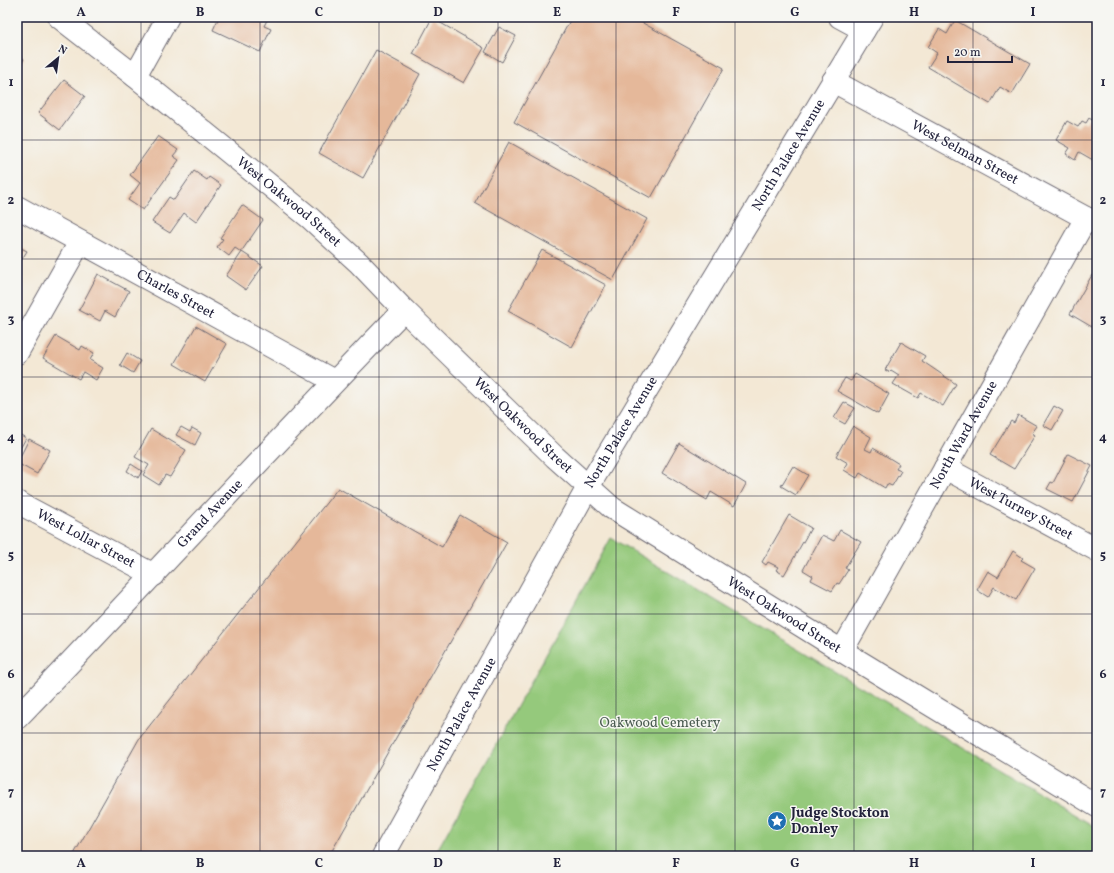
<svg xmlns="http://www.w3.org/2000/svg" width="1114" height="873" font-family="Vollkorn,serif">
  <rect width="100%" height="100%" fill="#f6f6f2"/>
  <filter id="ink" filterUnits="userSpaceOnUse"><feTurbulence type="fractalNoise" baseFrequency=".025" numOctaves="2"/><feDisplacementMap in="SourceGraphic" scale="8" xChannelSelector="R" yChannelSelector="G"/><feConvolveMatrix kernelMatrix="1 2 1 2 8 2 1 2 1" color-interpolation-filters="sRGB"/></filter>
  <filter id="wash" filterUnits="userSpaceOnUse"><feTurbulence type="fractalNoise" baseFrequency=".012" numOctaves="4" result="noise"/><feDisplacementMap in="SourceGraphic" scale="16" xChannelSelector="R" yChannelSelector="G"/><feGaussianBlur stdDeviation="0.9" result="paint"/><feColorMatrix in="noise" values="0 0 0 0 0 0 0 0 0 0 0 0 0 0 0 0 0 1.4 0 .05"/><feComposite in="paint" operator="in"/></filter>
  <g filter="url(#wash)">
    <rect width="100%" height="100%" fill="#f3e8d5"/>
    <path fill="#95c97b" stroke="#5c765b" d="M611 538 1097 828V856H434Z"/>
    <g id="blocks">
      <path fill="#e5b89a" d="M219 17 268 18 264 26 271 29 260 52 213 30Z
        M572 17H632L724 68 651 198 514 122Z
        M432 18 484 48 464 83 413 54Z
        M955 20 1030 64 1012 94 1000 87 990 104 928 67 937 53 928 47 939 29 947 34Z
        M499 27 516 36 502 62 485 52Z
        M376 50 420 74 363 178 319 153Z
        M17 54 24 59 17 70Z
        M64 80 85 96 60 130 38 113Z
        M1089 118 1097 123V153L1093 160 1079 152 1075 160 1066 154 1070 148 1056 140 1067 121 1078 127 1082 121 1086 123Z
        M158 136 178 150 173 156 179 160 143 210 128 200 140 183 130 175Z
        M509 142 647 219 613 280 475 203Z
        M194 171 207 180 209 177 221 185 196 222 184 213 170 233 152 222 169 197 174 200Z
        M242 205 263 220 241 252 235 248 229 256 217 247 223 239 220 238Z
        M17 246 27 251 17 267Z
        M542 250 606 285 572 347 508 311Z
        M242 252 263 266 246 290 226 276Z
        M98 274 129 291 115 317 105 311 100 321 79 310Z
        M1092 275 1097 278V330L1070 314Z
        M196 326 227 344 205 382 174 364Z
        M56 336 80 350 82 346 94 353 90 360 103 368 96 380 83 372 79 379 43 358Z
        M901 342 925 356 922 361 956 384 943 406 921 393 918 398 893 384 899 375 891 370 889 372 885 370Z
        M127 353 140 361 133 373 120 365Z
        M855 374 889 394 878 414 837 391 845 378 851 381Z
        M844 402 855 408 845 424 834 418Z
        M1054 406 1063 411 1052 430 1043 425Z
        M1018 415 1037 426 1032 433 1035 435 1014 469 990 455 1011 421 1014 423Z
        M853 426 871 437 865 449 871 452 873 448 899 464 896 469 901 471 892 486 887 484 885 488 860 473 857 478 844 470 848 463 836 456Z
        M181 427 190 432 192 428 201 433 195 445 176 435Z
        M151 429 186 450 170 477 165 475 159 485 143 475 149 465 135 457Z
        M17 433 26 438 17 454Z
        M29 439 50 450 37 474 17 463Z
        M679 443 746 484 734 506 711 492 707 500 662 473Z
        M1068 454 1092 466 1073 502 1047 489 1051 482 1053 483Z
        M131 464 142 471 138 478 127 471Z
        M793 466 808 475 796 495 781 486Z
        M338 488 442 547 460 515 507 542 329 856H73L139 739Z
        M789 515 811 528 784 575 776 570 778 567 768 562 766 565 762 562Z
        M840 530 861 542 845 568 848 570 839 584 837 583 832 591 811 580 813 576 803 570 822 535 834 541Z
        M1013 551 1023 558 1021 560 1035 568 1016 600 994 587 988 597 977 590 988 571 998 577Z"/>
    </g>
  </g>
  <g filter="url(#ink)">
    <use href="#blocks" fill-opacity="0" stroke="#6b6771" stroke-width="1"/>
    <g fill="none" stroke-linecap="round" stroke-linejoin="round">
      <g stroke="#6b6771" stroke-width="24">
        <g id="minor">
          <path id="s1" d="M59 17 135 76 310 218 359 263 404 310 555 457 612 508 842 651 1097 806"/>
          <path d="M840 17 864 30"/>
          <path d="M135 76 168 17"/>
          <path id="s2" d="M833 81 1097 224"/>
          <path id="s3" d="M17 207 334 381"/>
          <path d="M17 353 80 242"/>
          <path id="s4" d="M945 468 1097 550"/>
          <path id="s5" d="M17 502 154 575"/>
          <path id="s6" d="M842 651 1086 218"/>
          <path id="s7" d="M17 718C147 583 273 444 404 310"/>
        </g>
      </g>
      <g stroke="#6b6771" stroke-width="24">
        <g id="major">
          <path id="s8" d="M383 856 588 487 872 17"/>
        </g>
      </g>
      <use href="#minor" stroke="#fff" stroke-width="22"/>
      <use href="#major" stroke="#fff" stroke-width="22"/>
    </g>
  </g>
  <path fill="none" stroke="#22223b" stroke-width="1" stroke-opacity="0.55" d="M141 17V856M260 17V856M379 17V856M498 17V856M616 17V856M735 17V856M854 17V856M973 17V856M17 140H1097M17 259H1097M17 377H1097M17 496H1097M17 614H1097M17 733H1097"/>
  <defs>
    <g id="sight-disc" transform="scale(1)"><circle r="9.5" fill="#1f6fb2" stroke="#f6f6f2"/><path d="M0-6L1.8-2.2L6-1.7L2.9 1.2L3.7 5.4L0 3.3L-3.7 5.4L-2.9 1.2L-6-1.7L-1.8-2.2Z" fill="#fff"/></g>
  </defs>
  <g fill-rule="evenodd">
    <use href="#sight-disc" x="777" y="821"/>
  </g>
  <g text-anchor="middle" dominant-baseline="central" stroke-width="3" stroke-linejoin="round" paint-order="stroke">
    <g font-size="14" fill="#22223b" stroke="#f6f6f2">
      <text stroke="none"><textPath href="#s2" startOffset="150">West Selman Street</textPath></text>
      <text stroke="none"><textPath href="#s8" startOffset="810">North Palace Avenue</textPath></text>
      <text stroke="none"><textPath href="#s1" startOffset="295">West Oakwood Street</textPath></text>
      <text stroke="none"><textPath href="#s3" startOffset="181">Charles Street</textPath></text>
      <text stroke="none"><textPath href="#s1" startOffset="619">West Oakwood Street</textPath></text>
      <text stroke="none"><textPath href="#s8" startOffset="486">North Palace Avenue</textPath></text>
      <text stroke="none"><textPath href="#s6" startOffset="248">North Ward Avenue</textPath></text>
      <text stroke="none"><textPath href="#s4" startOffset="86">West Turney Street</textPath></text>
      <text stroke="none"><textPath href="#s7" startOffset="281">Grand Avenue</textPath></text>
      <text stroke="none"><textPath href="#s5" startOffset="78">West Lollar Street</textPath></text>
      <text stroke="none"><textPath href="#s1" startOffset="943">West Oakwood Street</textPath></text>
      <text stroke="none"><textPath href="#s8" startOffset="162">North Palace Avenue</textPath></text>
    </g>
    <g font-size="14" fill="#4a5c51" stroke="#f6f6f2">
      <text x="660" y="723">Oakwood Cemetery</text>
    </g>
    <g font-size="14" font-weight="bold" fill="#22223b" stroke="#f6f6f2" text-anchor="start">
      <text x="791" y="813">Judge Stockton<tspan x="791" dy="16">Donley</tspan></text>
    </g>
  </g>
  <rect width="1114" height="873" fill="none" stroke="#f6f6f2" stroke-width="44"/>
  <g transform="translate(58 58) rotate(29)" stroke="#f6f6f2" stroke-width="3" paint-order="stroke">
  <path d="M0-3L7 15L0 10L-7 15Z" fill="#22223b"/>
  <text y="-6" font-size="11" font-weight="bold" text-anchor="middle" fill="#22223b">N</text>
  </g>
  <path d="M948 56v6h64v-6" fill="none" stroke="#22223b" stroke-width="2"/>
  <text x="954" y="56" font-size="12" fill="#22223b" stroke="#f6f6f2" stroke-width="3" paint-order="stroke">20 m</text>
  <rect x="22" y="22" width="1070" height="829" fill="none" stroke="#22223b" stroke-width="1.5"/>
  <g font-size="13" text-anchor="middle" font-weight="bold" fill="#22223b">
    <text x="81" y="16">A</text>
    <text x="200" y="16">B</text>
    <text x="319" y="16">C</text>
    <text x="438" y="16">D</text>
    <text x="557" y="16">E</text>
    <text x="676" y="16">F</text>
    <text x="795" y="16">G</text>
    <text x="914" y="16">H</text>
    <text x="1033" y="16">I</text>
    <text x="11" y="86">1</text>
    <text x="1103" y="86">1</text>
    <text x="11" y="204">2</text>
    <text x="1103" y="204">2</text>
    <text x="11" y="323">3</text>
    <text x="1103" y="323">3</text>
    <text x="11" y="441">4</text>
    <text x="1103" y="441">4</text>
    <text x="11" y="559">5</text>
    <text x="1103" y="559">5</text>
    <text x="11" y="678">6</text>
    <text x="1103" y="678">6</text>
    <text x="11" y="796">7</text>
    <text x="1103" y="796">7</text>
    <text x="81" y="867">A</text>
    <text x="200" y="867">B</text>
    <text x="319" y="867">C</text>
    <text x="438" y="867">D</text>
    <text x="557" y="867">E</text>
    <text x="676" y="867">F</text>
    <text x="795" y="867">G</text>
    <text x="914" y="867">H</text>
    <text x="1033" y="867">I</text>
  </g>
</svg>
